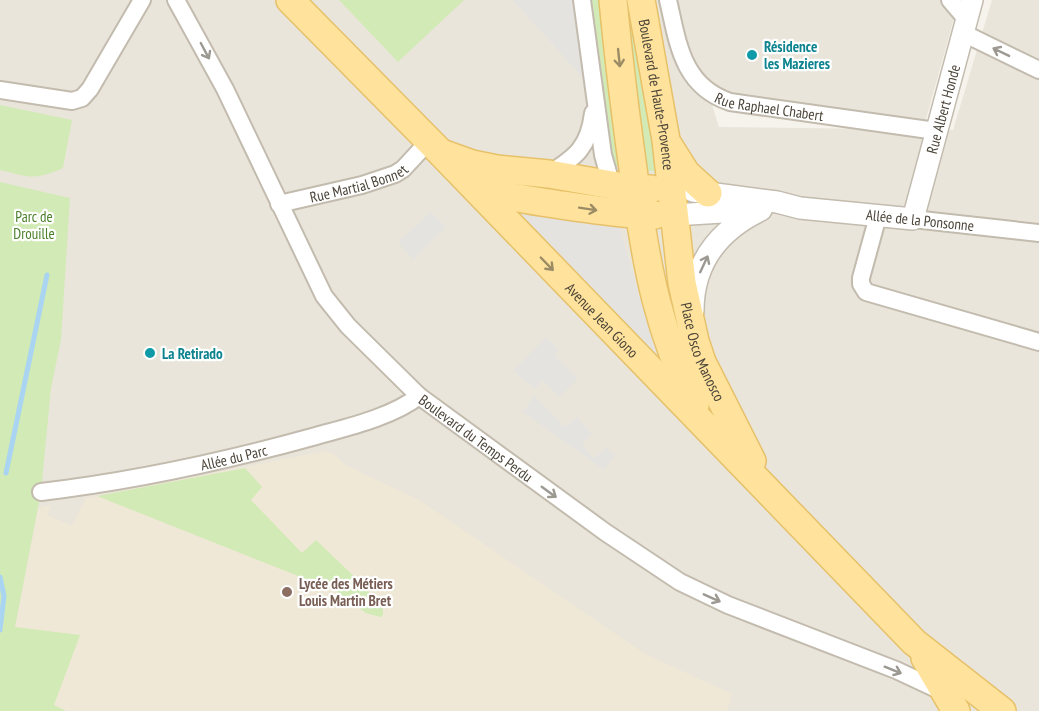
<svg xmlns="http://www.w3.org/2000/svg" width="1039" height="711" font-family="'PT Sans Narrow',sans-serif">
  <rect width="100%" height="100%" fill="#f6f3ec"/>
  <path fill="#eae5da" d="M0 0H959L925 123 711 102 719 127 953 130 992 0H1039V711H0Z"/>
  <path fill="#efe8d6" d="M326 451 335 455 345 465 419 500 645 654 732 694 727 711H2L15 627 38 509 51 505 47 515 72 526 86 498Z"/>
  <path fill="#d2eab5" d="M339 0H464L398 62Z
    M592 0H604L625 168 613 165Z
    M623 0H633L661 172 643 170Z
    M0 105 72 120 63 168C34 181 29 177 0 170Z
    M0 182 70 198 61 340 51 388 41 492 15 627 80 635 54 705 66 711H0Z
    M245 468 262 487 251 500 302 553 316 540 363 585 383 609V615L380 617 366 613 336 591 97 496Z"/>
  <path fill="#e5e3e0" d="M512 0H572L583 78 548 39Z
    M511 209 619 226 660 367Z
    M431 212 446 227 413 260 398 242Z
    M546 337 559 349 554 355 578 379 559 397 543 380 535 389 513 371Z
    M534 395 565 427 577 417 592 434 582 445 594 458 606 448 615 455 604 470 523 412Z"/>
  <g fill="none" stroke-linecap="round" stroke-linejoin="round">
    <path stroke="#a9d4f2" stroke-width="5" d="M6 473 47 275
      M0 577 4 596 0 630"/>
    <g stroke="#c2bbae" stroke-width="20">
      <g id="minor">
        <path id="s1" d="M176 0 225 89 324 296 348 326 419 396 605 532 680 582 728 605 896 670 943 692"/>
        <path d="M582 0 603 155 611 183"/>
        <path id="s2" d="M668 0C678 43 682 86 730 102L936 131"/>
        <path d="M950 0 967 20"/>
        <path d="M963 33 1039 70"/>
        <path d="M0 90 72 101 82 98 90 89 142 0"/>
        <path d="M549 174C576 157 589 147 593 113"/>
        <path id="s3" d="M279 204 362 185 395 174 403 169 428 142"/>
        <path d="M878 216 861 278V284L866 292 1039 342"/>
        <path d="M913 219 1039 233"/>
        <path id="s4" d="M41 492C134 481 226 461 316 436 348 427 392 417 419 396"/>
      </g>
    </g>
    <g stroke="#c2bbae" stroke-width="24">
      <g id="tertiary">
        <path id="s5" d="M693 191 777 202 800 208 913 219 972 0"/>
        <path d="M674 215 755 210"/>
        <path d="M693 311C693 262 719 230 761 210"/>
      </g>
    </g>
    <g stroke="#e6c16a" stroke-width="30">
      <g id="primary">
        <path id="s6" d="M290 0 440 152 914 642 1002 711"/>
        <path d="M613 0C619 64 627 127 636 190 647 270 659 332 695 405"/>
        <path id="s7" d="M641 0 666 140 682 283 695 341 702 362 752 461"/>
        <path d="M669 146 686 173 708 193"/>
        <path d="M444 154 472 164 497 169 549 174 635 189H651"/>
        <path d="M475 183C501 198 532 200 561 205 592 209 623 215 655 215"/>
        <path d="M925 658 956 711"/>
      </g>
    </g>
    <use href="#minor" stroke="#fff" stroke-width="16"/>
    <use href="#tertiary" stroke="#fff" stroke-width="21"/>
    <use href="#primary" stroke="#ffe39c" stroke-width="27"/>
  </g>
  <defs><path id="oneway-shaft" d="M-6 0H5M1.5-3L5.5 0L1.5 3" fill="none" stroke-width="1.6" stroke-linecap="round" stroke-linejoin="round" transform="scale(1.5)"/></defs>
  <g stroke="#9c9892">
    <use href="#oneway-shaft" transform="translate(205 51) rotate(62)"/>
    <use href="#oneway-shaft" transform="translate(1001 52) rotate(-154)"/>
    <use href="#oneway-shaft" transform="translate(704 264) rotate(-65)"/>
    <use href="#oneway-shaft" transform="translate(549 492) rotate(36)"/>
    <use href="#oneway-shaft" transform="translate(712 598) rotate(24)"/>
    <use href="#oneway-shaft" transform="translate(893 670) rotate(22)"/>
  </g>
  <g stroke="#9c8c66">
    <use href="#oneway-shaft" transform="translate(619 58) rotate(84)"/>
    <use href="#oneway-shaft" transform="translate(588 209) rotate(9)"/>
    <use href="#oneway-shaft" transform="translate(547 264) rotate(46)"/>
  </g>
  <g fill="#0f9aa8" stroke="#fff" stroke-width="2">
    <circle cx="752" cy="55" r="6"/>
    <circle cx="150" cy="353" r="6"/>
  </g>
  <circle fill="#8d6e63" stroke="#fff" stroke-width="2" cx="287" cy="592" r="6"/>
  <g text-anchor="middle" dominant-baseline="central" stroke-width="4.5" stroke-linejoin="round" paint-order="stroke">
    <g font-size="15" font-weight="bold" fill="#0d838f" stroke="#fff" text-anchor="start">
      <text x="764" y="46">Résidence<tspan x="764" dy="17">les Mazieres</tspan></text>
      <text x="162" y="353">La Retirado</text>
    </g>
    <g font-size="15" fill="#4b4439" stroke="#fff">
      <text stroke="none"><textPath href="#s7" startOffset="96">Boulevard de Haute-Provence</textPath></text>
      <text stroke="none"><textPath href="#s2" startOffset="166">Rue Raphael Chabert</textPath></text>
      <text stroke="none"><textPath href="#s5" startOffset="336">Rue Albert Honde</textPath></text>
      <text stroke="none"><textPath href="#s3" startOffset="82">Rue Martial Bonnet</textPath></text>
      <text transform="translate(920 220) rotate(6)">Allée de la Ponsonne</text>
      <text stroke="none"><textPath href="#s6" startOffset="447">Avenue Jean Giono</textPath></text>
      <text stroke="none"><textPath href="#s7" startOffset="358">Place Osco Manosco</textPath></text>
      <text stroke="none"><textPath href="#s1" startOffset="540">Boulevard du Temps Perdu</textPath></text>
      <text stroke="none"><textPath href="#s4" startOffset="196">Allée du Parc</textPath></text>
    </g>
    <g font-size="15" fill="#4a7f2a" stroke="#fff">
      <text x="34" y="216">Parc de<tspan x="34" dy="17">Drouille</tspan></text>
    </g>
    <g font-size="15" font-weight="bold" fill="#785e54" stroke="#fff" text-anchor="start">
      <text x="299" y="583">Lycée des Métiers<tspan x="299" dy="17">Louis Martin Bret</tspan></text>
    </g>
  </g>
</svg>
